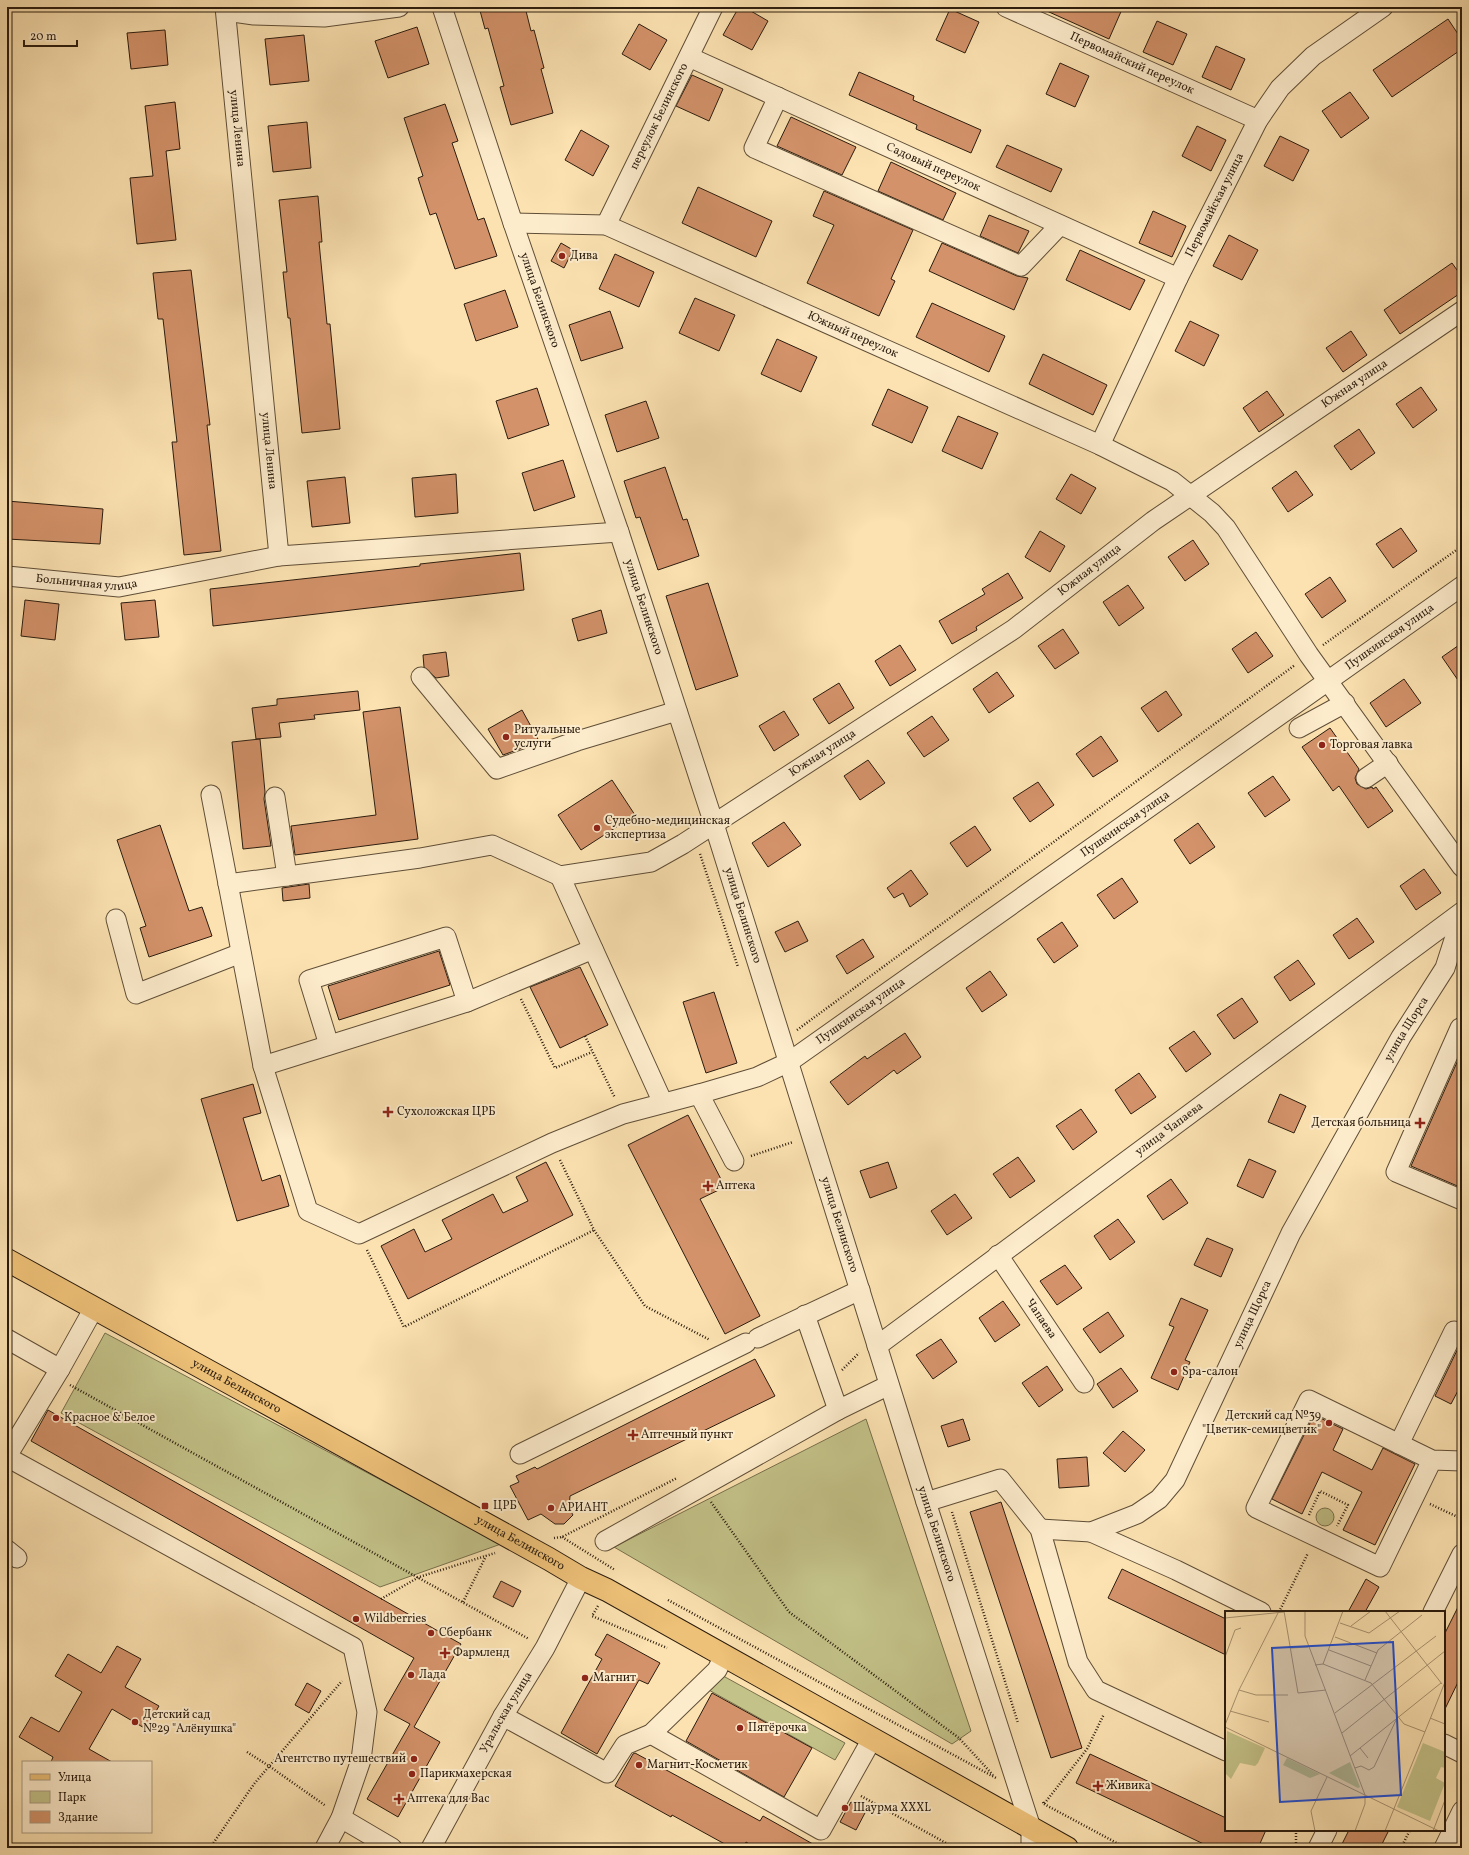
<svg xmlns="http://www.w3.org/2000/svg" width="1469" height="1855" font-family="Vollkorn,serif">
  <rect width="100%" height="100%" fill="#fce2b1"/>
  <filter id="stains"><feTurbulence type="fractalNoise" baseFrequency=".005" numOctaves="4"/><feColorMatrix values="0 0 0 0 .2 0 0 0 0 .09 0 0 0 0 .02 0 0 0 .5 -.17"/></filter>
  <radialGradient id="worn" r=".72"><stop offset=".6" stop-color="#630" stop-opacity="0"/><stop offset="1" stop-color="#630" stop-opacity=".3"/></radialGradient>
  <path fill="#c3c288" stroke="#776f4b" d="M105 1333 501 1544 380 1587 61 1413Z
    M866 1419 971 1731 952 1744 614 1547Z
    M1316 1517a9 9 0 1 1 18 0a9 9 0 1 1-18 0Z
    M716 1672 845 1743 835 1760 707 1689Z"/>
  <path fill="#d3926a" stroke="#2b1c0e" d="M479 7H525L531 31 534 30 544 68 541 69 553 113 511 125 500 87 504 86 488 28 485 29Z
    M739 7H744L768 21 752 50 723 35Z
    M1038 7H1123L1109 39Z
    M950 9 979 22 965 53 936 40Z
    M1448 19 1462 40V49L1392 97 1373 70Z
    M1157 21 1187 34 1173 65 1143 52Z
    M639 24 667 40 650 70 622 54Z
    M417 27 429 64 388 78 375 41Z
    M165 30 168 65 131 69 127 33Z
    M304 35 309 81 270 85 265 39Z
    M1216 46 1245 59 1231 90 1202 77Z
    M1060 63 1089 76 1075 107 1046 94Z
    M859 72 914 96 913 100 981 130 971 153 916 129 917 125 849 95Z
    M692 75 723 89 709 121 676 106Z
    M1350 92 1369 118 1341 138 1322 111Z
    M175 102 180 149 166 151 176 240 137 244 130 178 153 176 145 106Z
    M445 104 458 141 452 143 478 220 484 218 497 256 455 269 436 213 430 215 418 178 423 176 404 118Z
    M791 117 856 147 842 175 777 146Z
    M307 122 311 168 273 172 268 126Z
    M1197 126 1226 140 1211 171 1182 156Z
    M581 130 609 146 593 176 565 160Z
    M1280 136 1309 150 1293 181 1264 166Z
    M1007 145 1062 169 1051 192 996 167Z
    M891 162 956 193 943 220 878 191Z
    M698 187 772 221 756 257 682 223Z
    M824 191 913 230 891 279 895 281 879 316 807 283 834 225 813 216Z
    M318 196 322 242H319L327 324H330L340 429 302 433 290 318H288L283 272H287L279 200Z
    M1153 211 1186 226 1172 257 1139 243Z
    M989 215 1029 231 1018 253 980 236Z
    M1229 235 1258 250 1242 280 1213 266Z
    M561 243 573 250 564 268 551 261Z
    M942 243 1017 276 1028 278 1014 310 929 271Z
    M1080 250 1145 280 1130 310 1066 280Z
    M615 254 654 272 639 307 599 289Z
    M1452 263 1462 277V292L1400 334 1384 310Z
    M191 270 210 425H207L221 551 184 555 172 442H177L163 319H158L153 273Z
    M505 290 518 327 476 341 464 304Z
    M695 298 735 315 719 351 679 333Z
    M932 303 1005 336 989 372 916 337Z
    M610 311 623 348 581 361 569 325Z
    M1190 321 1219 335 1204 366 1175 351Z
    M1351 331 1367 355 1343 372 1326 348Z
    M777 339 817 357 801 392 761 374Z
    M1043 354 1107 385 1093 415 1029 384Z
    M1421 387 1437 410 1413 428 1396 404Z
    M537 388 549 425 508 439 496 401Z
    M888 389 928 407 912 443 872 425Z
    M1267 391 1284 415 1259 432 1243 408Z
    M646 401 659 438 617 452 605 415Z
    M958 416 998 433 982 469 942 451Z
    M1359 429 1375 453 1351 470 1334 446Z
    M563 460 575 497 534 511 522 473Z
    M665 467 683 520 687 519 699 556 658 570 640 517 636 518 624 481Z
    M1296 471 1313 495 1288 512 1272 488Z
    M456 474 458 513 415 517 412 478Z
    M1071 474 1096 488 1081 514 1056 499Z
    M345 477 350 523 312 527 307 481Z
    M7 501 103 509 100 544 7 539Z
    M1401 528 1417 551 1393 568 1376 544Z
    M1040 531 1065 546 1050 572 1025 557Z
    M1193 540 1209 564 1185 581 1168 557Z
    M520 553 524 590 213 626 210 589 420 566V564Z
    M1008 573 1023 598 976 627 977 630 952 644 939 621 985 594 982 589Z
    M1330 577 1346 601 1322 618 1305 594Z
    M708 583 738 676 696 690 666 596Z
    M1128 585 1144 608 1119 626 1103 602Z
    M25 600 59 604 55 640 21 636Z
    M155 600 159 637 125 640 121 603Z
    M601 610 607 633 578 641 572 619Z
    M1063 629 1079 653 1055 669 1038 646Z
    M1256 632 1273 656 1248 673 1232 649Z
    M1462 643V686L1442 657Z
    M900 645 916 670 890 686 875 661Z
    M446 652 449 676 436 678 424 667 423 655Z
    M997 672 1014 696 989 713 973 689Z
    M1404 679 1421 703 1386 727 1370 703Z
    M839 683 854 708 829 724 813 699Z
    M358 691 360 710 314 715 315 719 279 723 281 737 256 739 252 708 277 705V699Z
    M1166 691 1182 715 1158 732 1141 708Z
    M400 707 418 839 295 855 291 826 376 815 363 712Z
    M522 710 539 741 528 746 503 755 488 729Z
    M784 711 799 735 774 751 759 726Z
    M932 716 949 740 924 757 907 733Z
    M1330 728 1359 769 1355 778 1357 784 1366 789 1372 787 1373 789 1376 787 1393 811 1368 828 1339 786 1333 791 1302 747Z
    M1101 736 1118 761 1093 777 1076 754Z
    M260 739 265 792 264 799 271 846 243 849 232 742Z
    M868 760 885 783 860 800 844 776Z
    M1273 776 1290 800 1265 817 1248 793Z
    M612 780 635 815 581 850 558 815Z
    M1038 782 1054 805 1030 822 1013 798Z
    M784 822 801 845 768 867 752 843Z
    M1198 823 1215 847 1190 864 1174 840Z
    M160 825 189 911 202 907 212 936 149 957 140 928 146 926 117 840Z
    M975 826 991 850 967 867 950 843Z
    M1424 869 1441 893 1416 910 1400 886Z
    M911 870 928 894 910 907 903 893 894 898 887 888Z
    M1122 878 1138 902 1114 919 1097 895Z
    M309 884 310 898 283 901 282 888Z
    M1357 918 1374 942 1349 959 1333 935Z
    M798 921 808 941 785 952 775 932Z
    M1062 922 1078 946 1054 963 1037 939Z
    M863 939 874 957 847 974 836 956Z
    M439 951 450 985 339 1020 328 986Z
    M1298 960 1315 984 1290 1001 1274 977Z
    M580 967 608 1025 560 1048 530 987Z
    M990 971 1007 995 982 1012 966 988Z
    M714 992 737 1063 706 1073 683 1002Z
    M1242 998 1258 1022 1234 1039 1217 1015Z
    M1194 1031 1211 1054 1186 1072 1169 1048Z
    M905 1033 921 1057 897 1074 894 1070 848 1105 830 1082 865 1056 867 1059Z
    M1462 1051V1188L1411 1166Z
    M1139 1073 1156 1097 1131 1114 1115 1090Z
    M253 1084 261 1113 243 1118 262 1181 280 1175 289 1206 237 1221 201 1099Z
    M1280 1094 1306 1106 1294 1133 1268 1122Z
    M1081 1109 1097 1132 1073 1150 1056 1126Z
    M688 1115 725 1187 700 1199 760 1316 725 1334 628 1145Z
    M1018 1157 1035 1181 1010 1198 993 1174Z
    M1249 1159 1276 1171 1263 1198 1237 1186Z
    M546 1162 573 1215 408 1299 381 1246 414 1229 425 1252 452 1239 442 1220 493 1194 503 1213 528 1201 516 1177Z
    M888 1162 897 1188 870 1198 860 1171Z
    M1171 1179 1188 1203 1163 1220 1147 1196Z
    M955 1194 972 1218 947 1235 931 1211Z
    M1118 1219 1135 1242 1110 1260 1094 1236Z
    M1207 1238 1233 1249 1221 1277 1194 1265Z
    M1065 1265 1082 1288 1057 1305 1040 1281Z
    M1181 1298 1208 1310 1185 1360 1190 1362 1178 1390 1151 1378 1174 1327 1169 1325Z
    M1003 1301 1020 1325 995 1342 979 1318Z
    M1108 1312 1124 1336 1100 1353 1083 1329Z
    M941 1339 957 1362 933 1379 916 1355Z
    M1462 1340V1383L1451 1404 1435 1396Z
    M755 1359 775 1396 570 1496 569 1508 573 1515 564 1524H555L541 1514 528 1520 510 1486 519 1482 516 1476 535 1467 537 1469Z
    M1047 1366 1063 1390 1039 1407 1022 1383Z
    M1121 1368 1138 1391 1113 1408 1097 1384Z
    M48 1410 461 1644 414 1727 440 1742 398 1817 367 1799 410 1724 384 1710 414 1658 31 1441Z
    M1314 1415 1343 1429 1333 1450 1372 1470 1383 1448 1415 1464 1375 1545 1343 1530 1362 1492 1322 1472 1302 1514 1272 1499Z
    M963 1419 970 1440 948 1447 941 1426Z
    M1123 1431 1145 1450 1125 1472 1103 1453Z
    M1087 1457 1089 1486 1059 1488 1057 1459Z
    M1001 1502 1082 1748 1051 1758 970 1512Z
    M1122 1569 1226 1619V1655L1108 1598Z
    M1366 1579 1379 1587 1365 1612H1348Z
    M501 1581 521 1591 513 1607 493 1597Z
    M1462 1599V1674L1444 1711V1635Z
    M607 1634 660 1663 648 1684 639 1680 597 1754 561 1733 602 1659 595 1655Z
    M117 1646 141 1659 125 1687 159 1706 146 1729 112 1709 89 1749 112 1762H51L53 1757 19 1737 31 1717 59 1732 82 1692 55 1676 68 1654 101 1673Z
    M307 1683 321 1691 309 1713 295 1705Z
    M712 1693 812 1748 784 1797 686 1741Z
    M635 1753 760 1821 763 1816 820 1848H756L746 1842 743 1848H732L672 1815 671 1817 615 1786 633 1754Z
    M1090 1754 1226 1818V1830H1266L1258 1848H1212L1076 1783Z
    M851 1802 866 1811 856 1830 840 1822Z
    M1349 1830H1389L1380 1848H1340Z"/>
  <g fill="none" stroke-linecap="round" stroke-linejoin="round">
    <g stroke="#5f4e37" stroke-width="21">
      <g id="minor">
        <path id="s1" d="M225 7 279 556 619 532"/>
        <path id="s2" d="M442 7 513 223 619 532 714 824 926 1502 1031 1828V1848"/>
        <path id="s3" d="M1006 7 1258 120"/>
        <path d="M226 11 254 15 324 17 399 7"/>
        <path id="s4" d="M689 57 1178 278"/>
        <path d="M778 97 754 148 1021 266 1060 225"/>
        <path id="s5" d="M513 223 606 225 1100 445 1172 481 1212 513 1226 528 1309 655 1462 867"/>
        <path id="s6" d="M606 225 713 7"/>
        <path id="s7" d="M1100 445 1178 278 1258 120 1280 88 1313 56 1383 7"/>
        <path id="s8" d="M7 576 119 587 279 556"/>
        <path d="M421 677 497 769 577 741 677 711"/>
        <path d="M1299 728 1345 703"/>
        <path d="M1366 778 1388 763"/>
        <path id="s9" d="M211 795 263 1066 308 1211 359 1234 552 1143 623 1114 699 1094 757 1077 789 1062 1462 586"/>
        <path d="M275 797 287 876"/>
        <path d="M560 876 663 1103"/>
        <path id="s10" d="M228 884 420 858 492 845 560 876 651 862 683 844 1014 629 1153 521 1462 311"/>
        <path d="M116 919 136 994 241 953"/>
        <path d="M1462 1029 1460 1028 1396 1172 1462 1200"/>
        <path d="M329 1045 309 980 446 937 467 1002"/>
        <path d="M263 1066 467 1002 593 949"/>
        <path d="M699 1094 734 1161"/>
        <path id="s11" d="M998 1255 1084 1383"/>
        <path d="M805 1315 838 1410 889 1385"/>
        <path d="M758 1338 860 1290"/>
        <path d="M7 1339 60 1369"/>
        <path id="s12" d="M877 1346 1462 912"/>
        <path d="M1399 1444 1454 1331"/>
        <path d="M520 1454 746 1343"/>
        <path d="M7 1456 60 1369 94 1308"/>
        <path d="M7 1457 353 1647 367 1712 361 1760 341 1818 325 1848"/>
        <path d="M1432 1460 1380 1567 1256 1508 1309 1400 1432 1460 1462 1461"/>
        <path d="M926 1502 1000 1479 1040 1529 1078 1662 1096 1690 1226 1751"/>
        <path id="s13" d="M1040 1529 1091 1532 1137 1514 1159 1499 1175 1480 1291 1233 1401 1037 1445 968 1462 915"/>
        <path d="M1091 1532 1176 1570 1261 1612"/>
        <path d="M605 1541 838 1410"/>
        <path d="M7 1550 17 1558"/>
        <path d="M1433 1612 1462 1554"/>
        <path d="M503 1716 607 1773 625 1745 651 1734 717 1670 724 1656"/>
        <path d="M651 1734 821 1830 872 1739"/>
        <path d="M1444 1744 1462 1753"/>
        <path d="M341 1818 392 1848"/>
        <path id="s14" d="M431 1848 503 1716 545 1648 581 1578"/>
        <path d="M1318 1848 1327 1830"/>
        <path d="M1444 1848 1462 1811"/>
      </g>
    </g>
    <g stroke="#2b1c0e" stroke-width="24">
      <g id="major">
        <path id="s15" d="M7 1260 549 1559 581 1578 607 1590 1067 1848"/>
      </g>
    </g>
    <path stroke="#2b1c0e" stroke-width="2.5" stroke-dasharray="1 2" stroke-linecap="butt" d="M1323 645 1462 546
      M700 854 738 967
      M521 999 555 1068 592 1052
      M797 1030 1295 665
      M585 1036 615 1098
      M751 1156 793 1142
      M560 1160 594 1230 645 1306 710 1340
      M367 1250 404 1327 594 1230
      M842 1370 859 1353
      M70 1385 529 1639
      M711 1502 789 1612 959 1738 993 1775
      M1430 1504 1462 1519
      M952 1512 1018 1723
      M1309 1515 1320 1491 1348 1505 1337 1526
      M562 1537 615 1570
      M554 1538 562 1537 677 1478
      M381 1599 419 1577 495 1553
      M668 1600 996 1778
      M463 1602 486 1556
      M598 1606 592 1616 667 1648
      M1279 1612 1308 1553
      M247 1752 269 1766 326 1806
      M861 1796 955 1848
      M1043 1802 1044 1804 1087 1749 1104 1714
      M1044 1804 1126 1848
      M1296 1830V1848
      M210 1848 254 1784 342 1681
      M1401 1848 1410 1830"/>
    <use href="#minor" stroke="#fdeccc" stroke-width="19"/>
    <use href="#major" stroke="#eec178" stroke-width="22"/>
  </g>
  <g fill="#8f2418" stroke="#fdeccc" stroke-width="1.5">
    <circle cx="562" cy="256" r="4"/>
    <circle cx="506" cy="737" r="4"/>
    <circle cx="1322" cy="745" r="4"/>
    <circle cx="597" cy="828" r="4"/>
    <path d="M386 1106h4v4h4v4h-4v4h-4v-4h-4v-4h4z"/>
    <path d="M1418 1117h4v4h4v4h-4v4h-4v-4h-4v-4h4z"/>
    <path d="M706 1180h4v4h4v4h-4v4h-4v-4h-4v-4h4z"/>
    <circle cx="1174" cy="1372" r="4"/>
    <circle cx="56" cy="1418" r="4"/>
    <circle cx="1329" cy="1423" r="4"/>
    <path d="M631 1429h4v4h4v4h-4v4h-4v-4h-4v-4h4z"/>
    <rect x="481" y="1502" width="8" height="8" rx="2"/>
    <circle cx="551" cy="1508" r="4"/>
    <circle cx="356" cy="1619" r="4"/>
    <circle cx="431" cy="1633" r="4"/>
    <path d="M443 1647h4v4h4v4h-4v4h-4v-4h-4v-4h4z"/>
    <circle cx="411" cy="1675" r="4"/>
    <circle cx="585" cy="1678" r="4"/>
    <circle cx="135" cy="1722" r="4"/>
    <circle cx="740" cy="1728" r="4"/>
    <circle cx="414" cy="1759" r="4"/>
    <circle cx="639" cy="1765" r="4"/>
    <circle cx="412" cy="1774" r="4"/>
    <path d="M1096 1780h4v4h4v4h-4v4h-4v-4h-4v-4h4z"/>
    <path d="M397 1793h4v4h4v4h-4v4h-4v-4h-4v-4h4z"/>
    <circle cx="845" cy="1808" r="4"/>
  </g>
  <g text-anchor="middle" dominant-baseline="central" stroke-width="4" stroke-linejoin="round" paint-order="stroke">
    <g font-size="12" fill="#2b1c0e" stroke="#fdeccc">
      <text stroke="none"><textPath href="#s3" startOffset="138">Первомайский переулок</textPath></text>
      <text stroke="none"><textPath href="#s6" startOffset="121">переулок Белинского</textPath></text>
      <text stroke="none"><textPath href="#s1" startOffset="122">улица Ленина</textPath></text>
      <text stroke="none"><textPath href="#s4" startOffset="268">Садовый переулок</textPath></text>
      <text stroke="none"><textPath href="#s7" startOffset="266">Первомайская улица</textPath></text>
      <text stroke="none"><textPath href="#s2" startOffset="309">улица Белинского</textPath></text>
      <text stroke="none"><textPath href="#s5" startOffset="363">Южный переулок</textPath></text>
      <text stroke="none"><textPath href="#s10" startOffset="1285">Южная улица</textPath></text>
      <text stroke="none"><textPath href="#s1" startOffset="446">улица Ленина</textPath></text>
      <text stroke="none"><textPath href="#s10" startOffset="961">Южная улица</textPath></text>
      <text stroke="none"><textPath href="#s8" startOffset="80">Больничная улица</textPath></text>
      <text stroke="none"><textPath href="#s2" startOffset="633">улица Белинского</textPath></text>
      <text stroke="none"><textPath href="#s9" startOffset="1684">Пушкинская улица</textPath></text>
      <text stroke="none"><textPath href="#s10" startOffset="637">Южная улица</textPath></text>
      <text stroke="none"><textPath href="#s9" startOffset="1360">Пушкинская улица</textPath></text>
      <text stroke="none"><textPath href="#s2" startOffset="957">улица Белинского</textPath></text>
      <text stroke="none"><textPath href="#s9" startOffset="1036">Пушкинская улица</textPath></text>
      <text stroke="none"><textPath href="#s13" startOffset="659">улица Щорса</textPath></text>
      <text stroke="none"><textPath href="#s12" startOffset="364">улица Чапаева</textPath></text>
      <text stroke="none"><textPath href="#s2" startOffset="1281">улица Белинского</textPath></text>
      <text stroke="none"><textPath href="#s13" startOffset="335">улица Щорса</textPath></text>
      <text stroke="none"><textPath href="#s11" startOffset="77">Чапаева</textPath></text>
      <text stroke="none"><textPath href="#s15" startOffset="262">улица Белинского</textPath></text>
      <text stroke="none"><textPath href="#s2" startOffset="1605">улица Белинского</textPath></text>
      <text stroke="none"><textPath href="#s15" startOffset="586">улица Белинского</textPath></text>
      <text stroke="none"><textPath href="#s14" startOffset="155">Уральская улица</textPath></text>
    </g>
    <g font-size="12" fill="#2b1c0e" stroke="#fdeccc" text-anchor="start">
      <text x="570" y="256">Дива</text>
      <text x="514" y="730">Ритуальные<tspan x="514" dy="14">услуги</tspan></text>
      <text x="1330" y="745">Торговая лавка</text>
      <text x="605" y="821">Судебно-медицинская<tspan x="605" dy="14">экспертиза</tspan></text>
      <text x="397" y="1112">Сухоложская ЦРБ</text>
      <text x="1411" y="1123" text-anchor="end">Детская больница</text>
      <text x="716" y="1186">Аптека</text>
      <text x="1182" y="1372">Spa-салон</text>
      <text x="1321" y="1416" text-anchor="end">Детский сад №39<tspan x="1321" dy="14">"Цветик-семицветик"</tspan></text>
      <text x="64" y="1418">Красное &amp; Белое</text>
      <text x="641" y="1435">Аптечный пункт</text>
      <text x="493" y="1506">ЦРБ</text>
      <text x="559" y="1508">АРИАНТ</text>
      <text x="364" y="1619">Wildberries</text>
      <text x="439" y="1633">Сбербанк</text>
      <text x="453" y="1653">Фармленд</text>
      <text x="419" y="1675">Лада</text>
      <text x="593" y="1678">Магнит</text>
      <text x="143" y="1715">Детский сад<tspan x="143" dy="14">№29 "Алёнушка"</tspan></text>
      <text x="748" y="1728">Пятёрочка</text>
      <text x="406" y="1759" text-anchor="end">Агентство путешествий</text>
      <text x="647" y="1765">Магнит-Косметик</text>
      <text x="420" y="1774">Парикмахерская</text>
      <text x="1106" y="1786">Живика</text>
      <text x="407" y="1799">Аптека для Вас</text>
      <text x="853" y="1808">Шаурма XXXL</text>
    </g>
  </g>
  <g transform="translate(1225 1611)">
    <rect width="220" height="220" fill="#fce2b1"/>
    <path d="M2 120 40 137 33 152 30 155 15 152 6 168 0 162ZM198 132 220 141V157L216 156 211 167 220 172 205 210 172 196ZM62 147 95 163 85 167 58 154ZM125 151 135 176 133 177 104 162Z" fill="#c3c288"/>
    <path fill="none" stroke="#a89370" stroke-width="1" d="M59 0 73 82 101 79M80 0V25L140 184V193L130 220M160 0 217 73M0 7 59 1M115 12 144 22 175 0M126 15 146 0M110 26 152 42M66 37 83 36M104 39 146 55M0 46 10 19 16 17M98 53 118 0M90 54 98 53 146 72 179 113 200 121M140 69 153 39 197 4M14 79 31 84H63M5 100 44 111M110 102 211 25M205 107 220 113M0 114 14 79 54 0M0 116 214 220M117 122 220 40M135 137 143 147M125 145 216 72M130 157 136 155 144 159 149 156 172 107M90 220 86 200 102 166M160 220 220 71M208 220 220 189"/>
    <path fill="#1d4ed8" fill-opacity="0.15" stroke="#1d4ed8" stroke-width="2" d="M168 31 176 184 55 191 47 37Z"/>
    <rect width="220" height="220" fill="none" stroke="#2b1c0e" stroke-width="2"/>
  </g>
  <rect width="1469" height="1855" fill="none" stroke="#fce2b1" stroke-width="24"/>
  <rect x="8" y="8" width="1453" height="1839" fill="none" stroke="#2b1c0e" stroke-width="2"/>
  <rect x="12" y="12" width="1445" height="1831" fill="none" stroke="#2b1c0e"/>
  <rect x="22" y="1761" width="130" height="72" fill="#fdeccc" stroke="#a99980"/>
  <rect x="30" y="1774" width="20" height="6" fill="#eec178" stroke="#a99980"/>
  <text x="58" y="1781" font-size="12" fill="#2b1c0e">Улица</text>
  <rect x="30" y="1791" width="20" height="12" fill="#c3c288" stroke="#a99980"/>
  <text x="58" y="1801" font-size="12" fill="#2b1c0e">Парк</text>
  <rect x="30" y="1811" width="20" height="12" fill="#d3926a" stroke="#a99980"/>
  <text x="58" y="1821" font-size="12" fill="#2b1c0e">Здание</text>
  <path d="M24 40v6h53v-6" fill="none" stroke="#2b1c0e" stroke-width="2"/>
  <text x="30" y="40" font-size="12" fill="#2b1c0e" stroke="#fdeccc" stroke-width="3" paint-order="stroke">20 m</text>
  <rect width="100%" height="100%" filter="url(#stains)"/>
  <rect width="100%" height="100%" fill="url(#worn)"/>
</svg>
